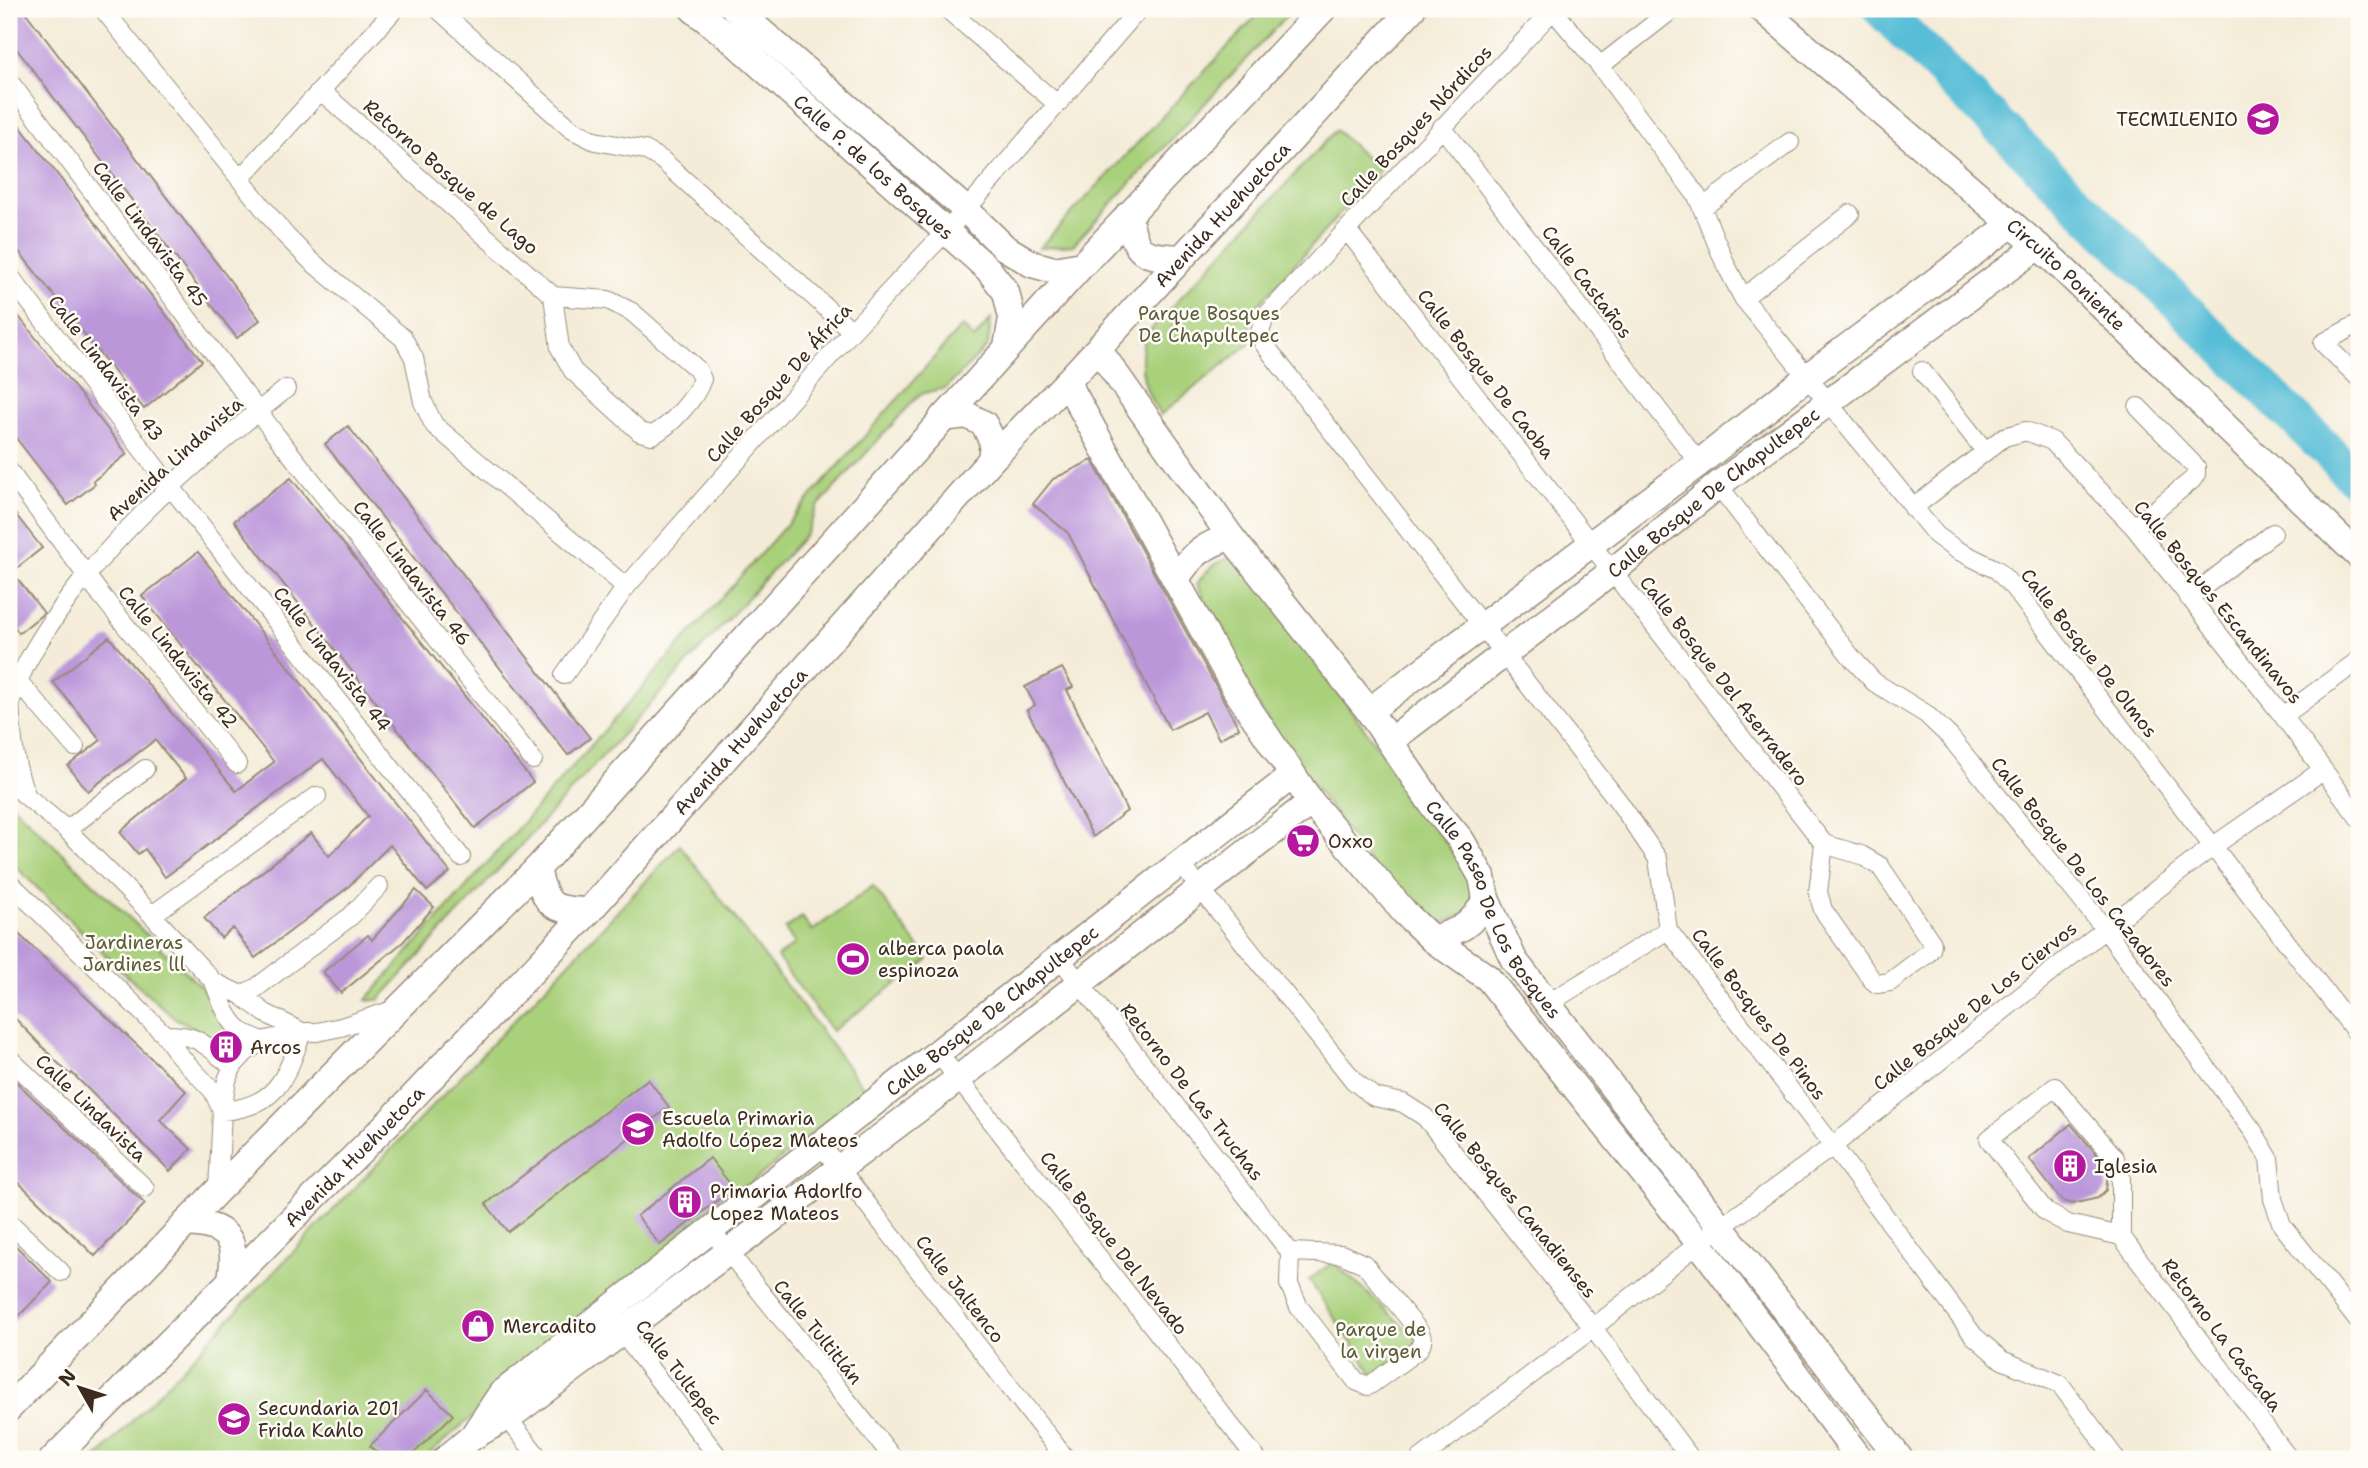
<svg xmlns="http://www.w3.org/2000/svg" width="2368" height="1468" font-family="'Shantell Sans',sans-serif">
  <rect width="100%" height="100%" fill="#fdfcf7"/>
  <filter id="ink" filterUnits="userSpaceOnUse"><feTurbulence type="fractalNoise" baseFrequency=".0143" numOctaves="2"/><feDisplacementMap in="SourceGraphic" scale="14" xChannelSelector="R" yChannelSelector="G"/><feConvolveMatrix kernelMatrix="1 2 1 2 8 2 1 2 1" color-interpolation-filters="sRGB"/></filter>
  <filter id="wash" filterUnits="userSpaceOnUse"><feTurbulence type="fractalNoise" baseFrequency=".00686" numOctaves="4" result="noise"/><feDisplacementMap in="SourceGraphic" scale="28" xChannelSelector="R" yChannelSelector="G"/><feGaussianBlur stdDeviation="1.57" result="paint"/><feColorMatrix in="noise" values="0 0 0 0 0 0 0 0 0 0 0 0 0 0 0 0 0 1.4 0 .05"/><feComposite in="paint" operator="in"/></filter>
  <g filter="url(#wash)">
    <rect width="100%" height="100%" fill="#f4ecd8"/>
    <path fill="#a9d07a" stroke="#727d4c" stroke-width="2" d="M1263 9H1293L1073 245 1039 248Z
      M1336 130 1379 170 1254 310 1250 319 1249 344 1160 415C1143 390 1137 363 1146 335Z
      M991 319 988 346 946 388 920 394 817 507 807 533 379 1000H366L962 326 974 339Z
      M1231 557 1243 559 1478 887 1473 909 1421 934 1269 724 1247 685 1197 584C1206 570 1215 562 1231 557Z
      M9 802 201 987 226 1026V1033L217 1040 173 1017 124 973 9 860Z
      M680 845 866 1091C715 1209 569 1334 423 1459H96C290 1254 487 1051 680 845Z
      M873 886 928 960 832 1031 777 957 795 944 785 929 802 917 812 931Z
      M1333 1262 1422 1343 1375 1377 1309 1280Z"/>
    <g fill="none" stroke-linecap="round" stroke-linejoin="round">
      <path stroke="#59bed7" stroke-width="37" d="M1881 9 2359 482"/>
    </g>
    <g id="blocks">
      <path fill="#bb97da" d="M16 9H23L260 320 237 338 9 39V14Z
        M9 112 202 361 144 409 9 239Z
        M9 304 127 454 93 481 95 484 68 505 9 429Z
        M348 426 590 738 568 755 325 444Z
        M1092 460 1239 728 1219 739 1205 712 1170 730 1068 533 1033 504 1053 479Z
        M291 478 533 782 475 828 234 521Z
        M9 506 42 548 12 572 44 613 19 633 9 620Z
        M198 552 450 872 427 891 390 845 346 889 255 958 233 928 221 938 204 918 311 833 329 856 368 816 323 759 165 877 145 849 138 854 120 832 186 778 155 740 88 791 68 766 101 740 53 682 109 637 236 791 274 762 142 596Z
        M1062 668 1073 687 1067 690 1127 811 1093 837 1027 710 1035 705 1025 687Z
        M416 890 434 907 403 942 341 993 323 972 368 935 372 940Z
        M9 925 186 1091 160 1120 191 1149 170 1171 72 1073 70 1075 55 1060 9 1012Z
        M9 1075 145 1204 95 1256 9 1173Z
        M648 1079 669 1107 508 1232 486 1204Z
        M2071 1124 2104 1163 2108 1174 2106 1190 2098 1198 2072 1204 2062 1201 2029 1159Z
        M710 1158 733 1188 660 1245 637 1216Z
        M9 1239 52 1282 9 1326Z
        M427 1390 453 1415 408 1459H384L370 1446Z"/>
    </g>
  </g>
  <g filter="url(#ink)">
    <use href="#blocks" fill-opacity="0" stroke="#988b7b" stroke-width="2"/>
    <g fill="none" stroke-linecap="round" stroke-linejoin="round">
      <g stroke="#988b7b" stroke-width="20">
        <path id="street" d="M103 9 285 235 310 260 403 338 414 358 423 402 434 425 626 587
          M438 9 571 129 595 141 645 150 662 160 852 331
          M947 9 1057 104
          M1554 9 1265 317 1260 332 1264 344 1619 802 1658 859 1668 930 1833 1146 1974 1336 2002 1360 2060 1384 2116 1459
          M1553 10 1600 66 1697 196 1725 263 1743 298 1936 535 1955 549 1997 570 2013 587 2359 1036
          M1600 66 1673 9
          M9 81 275 434 533 760
          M321 91 553 296 608 300 632 312 697 369 702 379C696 398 670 427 652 435L640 432 573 371 560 348 553 296
          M1442 127 1699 463
          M241 178 395 9
          M1702 208 1790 142
          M1347 230 1824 844 1861 855 1880 866 1932 943 1931 949 1927 954 1890 982 1877 984 1872 980 1823 910 1818 892 1824 844
          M9 275 160 473 461 857
          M1743 298 1850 214
          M2359 323 2323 343 2359 378
          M1922 371 1985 451
          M9 471 101 595 237 764
          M1718 485 1852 658 1874 682 1926 714 1950 737 2105 929 2253 1131 2269 1158 2273 1199 2282 1225 2359 1322
          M1913 508 2004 437 2026 431 2052 441 2134 527 2283 716 2359 818
          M2134 527 2192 480 2196 474V467L2138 407
          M2189 598 2273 533
          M11 673 75 747
          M564 675 626 587 852 331 966 210 1139 9
          M10 701C12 734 13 766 27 796
          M9 706C22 665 43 633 68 599 129 518 207 452 286 389
          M2283 716 2359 660
          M9 788 19 790 67 830 152 915 214 982 241 995 265 1013 302 1032H317L341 1027 393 1010
          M67 830 145 769
          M1181 864 1354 1081 1374 1097 1403 1103 1425 1117 1593 1328 1691 1459
          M9 882 165 1035 179 1055 213 1091 222 1111 218 1190
          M152 915 317 796
          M1060 958 1290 1252 1289 1284 1299 1307 1356 1381 1368 1386 1373 1383 1418 1350C1423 1343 1423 1339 1420 1332L1364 1264 1341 1254 1290 1252
          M214 982C220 998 226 1017 238 1028
          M241 995 256 988 351 916 379 886
          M1547 1004 1668 930
          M240 1031 262 1041 302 1032
          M165 1035C190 1035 197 1038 216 1053
          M938 1053 1257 1459
          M219 1056 233 1066 227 1080 222 1111C277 1107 286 1078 302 1032
          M9 1058 145 1188
          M233 1066 246 1052 262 1041
          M2055 1087 2115 1158 2121 1178V1236L2068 1224 2046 1212 1989 1139Z
          M821 1145 1066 1459
          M9 1222 61 1272
          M711 1230 894 1459
          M2121 1236 2289 1459
          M616 1325 720 1459
          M501 1410 540 1459
          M1420 1459 1593 1328 1699 1243 1833 1146 2105 929 2212 847 2323 770"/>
      </g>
      <g stroke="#988b7b" stroke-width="29">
        <g id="secondary">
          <path id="s1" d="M693 9 731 39 988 269 1006 292 1012 318 1007 347"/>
          <path d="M735 9 966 210 1004 247 1032 264 1054 270 1082 265"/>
          <path id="s2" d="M1762 9 2055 261 2359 556"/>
          <path d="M1128 215C1137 256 1140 255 1180 258"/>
          <path id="s3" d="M1098 349 1231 537 1369 711 1436 810 1461 840 1482 877 1486 899 1514 960 1900 1459"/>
          <path d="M1067 382 1236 690 1311 802 1405 913 1432 939 1488 978 1699 1243 1860 1459"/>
          <path d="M942 418 967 415 984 424 993 442 991 460"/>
          <path d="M1176 579C1190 556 1205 544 1231 537"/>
          <path d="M1369 711 1699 463 1807 377 2012 224"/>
          <path id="s4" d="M1390 741 1613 571 1718 485 2038 246"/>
          <path d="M537 869C546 907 551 910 589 911"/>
          <path d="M1432 939C1460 931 1472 926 1486 899"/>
          <path d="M186 1223C228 1225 238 1239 231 1279"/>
          <path d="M9 1408 218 1190 537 869 1082 265 1323 9"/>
          <path id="s5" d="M475 1433 501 1394 1293 775"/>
          <path id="s6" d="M53 1459 394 1117 589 911 991 460 1067 382 1412 9"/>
          <path d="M446 1459 472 1437 517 1411 958 1079 1311 802"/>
        </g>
      </g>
      <use href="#street" stroke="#fff" stroke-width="18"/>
      <use href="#secondary" stroke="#fff" stroke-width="26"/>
    </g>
  </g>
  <defs>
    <g id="university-disc" transform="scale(1.75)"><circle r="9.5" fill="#b5179e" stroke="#fdfcf7"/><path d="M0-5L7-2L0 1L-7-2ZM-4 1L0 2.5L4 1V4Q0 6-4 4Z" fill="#fff"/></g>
    <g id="supermarket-disc" transform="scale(1.75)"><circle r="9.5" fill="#b5179e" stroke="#fdfcf7"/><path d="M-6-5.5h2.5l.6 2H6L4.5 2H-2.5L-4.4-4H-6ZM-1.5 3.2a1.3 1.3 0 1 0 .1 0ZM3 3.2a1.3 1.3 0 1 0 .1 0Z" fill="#fff"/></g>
    <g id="stadium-disc" transform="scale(1.75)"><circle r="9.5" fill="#b5179e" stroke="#fdfcf7"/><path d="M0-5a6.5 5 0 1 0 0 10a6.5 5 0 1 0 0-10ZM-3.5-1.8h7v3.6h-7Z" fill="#fff"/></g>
    <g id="building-disc" transform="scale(1.75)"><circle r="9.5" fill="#b5179e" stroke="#fdfcf7"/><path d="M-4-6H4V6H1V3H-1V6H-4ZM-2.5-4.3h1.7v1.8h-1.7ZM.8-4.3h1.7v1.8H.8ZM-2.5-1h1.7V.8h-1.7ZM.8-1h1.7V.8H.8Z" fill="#fff"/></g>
    <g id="school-disc" transform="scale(1.75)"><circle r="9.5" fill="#b5179e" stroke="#fdfcf7"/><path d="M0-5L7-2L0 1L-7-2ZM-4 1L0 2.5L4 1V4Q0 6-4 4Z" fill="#fff"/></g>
    <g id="shop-disc" transform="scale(1.75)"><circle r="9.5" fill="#b5179e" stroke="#fdfcf7"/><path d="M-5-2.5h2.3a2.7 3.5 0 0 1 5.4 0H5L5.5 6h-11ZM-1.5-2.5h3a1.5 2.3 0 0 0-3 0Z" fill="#fff"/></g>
  </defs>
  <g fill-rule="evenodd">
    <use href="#university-disc" x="2263" y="119"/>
    <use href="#supermarket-disc" x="1303" y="841"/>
    <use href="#stadium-disc" x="853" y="959"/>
    <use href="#building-disc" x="226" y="1047"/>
    <use href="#school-disc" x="638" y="1129"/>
    <use href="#building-disc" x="2070" y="1166"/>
    <use href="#building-disc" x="685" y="1202"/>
    <use href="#shop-disc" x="478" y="1326"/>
    <use href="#school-disc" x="234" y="1419"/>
  </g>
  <g text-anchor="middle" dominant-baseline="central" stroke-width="5" stroke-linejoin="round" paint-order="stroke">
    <g font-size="19" fill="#3b2a1e" stroke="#fdfcf7" text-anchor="start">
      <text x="2238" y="119" text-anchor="end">TECMILENIO</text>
      <text x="1328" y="841">Oxxo</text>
      <text x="878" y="948">alberca paola<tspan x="878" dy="22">espinoza</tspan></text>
      <text x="250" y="1047">Arcos</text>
      <text x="662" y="1118">Escuela Primaria<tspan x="662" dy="22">Adolfo López Mateos</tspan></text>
      <text x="2094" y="1166">Iglesia</text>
      <text x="710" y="1191">Primaria Adorlfo<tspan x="710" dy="22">Lopez Mateos</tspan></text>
      <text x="503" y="1326">Mercadito</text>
      <text x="258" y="1408">Secundaria 201<tspan x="258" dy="22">Frida Kahlo</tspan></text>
    </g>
    <g font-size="19" fill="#3b2a1e" stroke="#fdfcf7">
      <text transform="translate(1416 126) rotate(-47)">Calle Bosques Nórdicos</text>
      <text stroke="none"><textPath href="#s1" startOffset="240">Calle P. de los Bosques</textPath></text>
      <text transform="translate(451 177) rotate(41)">Retorno Bosque de Lago</text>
      <text stroke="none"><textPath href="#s6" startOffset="1708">Avenida Huehuetoca</textPath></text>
      <text transform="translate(150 234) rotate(53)">Calle Lindavista 45</text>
      <text stroke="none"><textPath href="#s2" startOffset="404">Circuito Poniente</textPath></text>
      <text transform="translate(1587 282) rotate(53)">Calle Castaños</text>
      <text transform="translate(106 368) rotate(53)">Calle Lindavista 43</text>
      <text transform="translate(1486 374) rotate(52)">Calle Bosque De Caoba</text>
      <text transform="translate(779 383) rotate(-48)">Calle Bosque De África</text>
      <text transform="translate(175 459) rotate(-42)">Avenida Lindavista</text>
      <text stroke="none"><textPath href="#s4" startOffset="408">Calle Bosque De Chapultepec</textPath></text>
      <text transform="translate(412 573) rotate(52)">Calle Lindavista 46</text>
      <text transform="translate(2218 602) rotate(51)">Calle Bosques Escandinavos</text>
      <text transform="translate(2089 653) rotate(52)">Calle Bosque De Olmos</text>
      <text transform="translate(178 657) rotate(51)">Calle Lindavista 42</text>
      <text transform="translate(332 659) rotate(52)">Calle Lindavista 44</text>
      <text transform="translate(1724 681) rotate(52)">Calle Bosque Del Aserradero</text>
      <text stroke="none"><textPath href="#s6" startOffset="994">Avenida Huehuetoca</textPath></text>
      <text transform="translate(2083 872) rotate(52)">Calle Bosque De Los Cazadores</text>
      <text stroke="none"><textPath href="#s3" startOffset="688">Calle Paseo De Los Bosques</textPath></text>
      <text transform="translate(1975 1006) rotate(-39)">Calle Bosque De Los Ciervos</text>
      <text stroke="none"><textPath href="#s5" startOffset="670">Calle Bosque De Chapultepec</textPath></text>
      <text transform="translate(1759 1014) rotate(53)">Calle Bosques De Pinos</text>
      <text transform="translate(1192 1092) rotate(52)">Retorno De Las Truchas</text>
      <text transform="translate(91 1108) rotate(44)">Calle Lindavista</text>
      <text stroke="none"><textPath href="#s6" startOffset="427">Avenida Huehuetoca</textPath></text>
      <text transform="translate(1515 1200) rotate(51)">Calle Bosques Canadienses</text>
      <text transform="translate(1114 1243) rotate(52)">Calle Bosque Del Nevado</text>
      <text transform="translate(960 1289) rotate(52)">Calle Jaltenco</text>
      <text transform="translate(818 1332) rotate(51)">Calle Tultitlán</text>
      <text transform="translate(2222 1335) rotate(53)">Retorno La Cascada</text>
      <text transform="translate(679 1372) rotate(52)">Calle Tultepec</text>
    </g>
    <g font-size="19" fill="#5c5c3a" stroke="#fdfcf7">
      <text x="1209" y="313">Parque Bosques<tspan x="1209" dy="22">De Chapultepec</tspan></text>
      <text x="134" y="942">Jardineras<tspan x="134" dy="22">Jardines lll</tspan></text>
      <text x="1381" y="1329">Parque de<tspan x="1381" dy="22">la virgen</tspan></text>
    </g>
  </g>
  <rect width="2368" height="1468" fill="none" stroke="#fdfcf7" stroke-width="35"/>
  <g transform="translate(80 1388) rotate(309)" stroke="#fdfcf7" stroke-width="5" paint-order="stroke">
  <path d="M0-5L12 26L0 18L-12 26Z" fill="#3b2a1e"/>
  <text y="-10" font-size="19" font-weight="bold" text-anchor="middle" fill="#3b2a1e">N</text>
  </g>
</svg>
